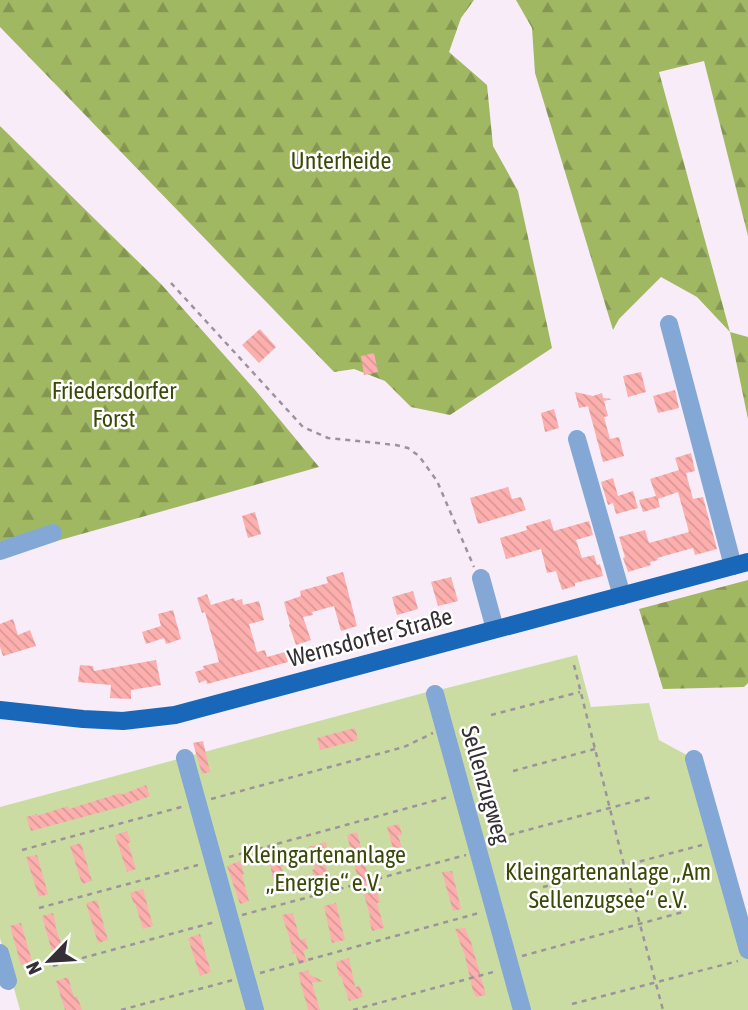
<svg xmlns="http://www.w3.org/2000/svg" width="748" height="1010" font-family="'Asap Condensed',sans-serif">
  <defs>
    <pattern id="forest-firs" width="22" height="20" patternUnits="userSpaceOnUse" patternTransform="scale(1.75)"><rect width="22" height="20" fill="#a1b863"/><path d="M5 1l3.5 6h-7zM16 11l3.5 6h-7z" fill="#849652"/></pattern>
    <pattern id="building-back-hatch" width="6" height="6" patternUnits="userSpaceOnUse" patternTransform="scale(1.75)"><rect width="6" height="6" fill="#fdafae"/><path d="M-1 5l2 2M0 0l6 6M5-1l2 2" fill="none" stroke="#d99796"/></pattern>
  </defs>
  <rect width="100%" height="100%" fill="#f7ecf7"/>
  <path fill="url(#forest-firs)" d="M0 0H474L461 18 449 52 487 85 493 146 518 191 552 348 450 415 411 407 385 381 354 369 334 372 0 27Z
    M516 0H748V236L704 61 659 72 730 332 748 337V419L730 332 697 297 661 277 619 319 613 330 535 73 532 28Z
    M0 126 161 284 256 391 319 467 0 557Z
    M748 580V683L744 687 663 689 639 609Z"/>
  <path fill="#cbdca2" d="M577 655 591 707 649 703 659 740 694 759 748 927V1010H20L0 938V807L427 692H443V689Z"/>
  <path fill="url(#building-back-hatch)" d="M260 329 276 347 259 363 242 345Z
    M374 353 378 372 364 375 361 356Z
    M641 372 646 392 628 397 623 376Z
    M675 390 679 408 658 413 653 396Z
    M575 392 593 396 602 393 603 398 612 399 604 401 608 416 604 417 610 439 619 437 624 456 603 462 588 406 579 408Z
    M554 409 559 428 545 432 541 413Z
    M691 453 695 471 686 473 693 499 703 497 717 549 695 555 693 548 657 558 658 560 650 562 651 565 628 572 623 558 625 557 619 537 645 530 649 543 689 532 678 492 658 499 660 507 643 512 639 500 656 496 650 479 679 470 675 458Z
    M613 478 618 496 633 491 638 508 616 514 613 503 608 505 601 482Z
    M508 487 512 499 521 497 526 510 478 524 470 498Z
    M255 512 261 534 248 538 242 516Z
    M550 519 554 531 589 521 593 535 576 540 582 558 594 555 597 565 600 564 603 576 575 583V586L562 590 556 571 547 573 541 549 506 559 500 538 527 530 526 526Z
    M343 572 357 626 341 631 334 606 312 612 313 615 303 617 311 640 296 645 289 625 290 624 284 602 301 596 300 591 328 583 326 577Z
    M451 577 458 601 438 606 431 582Z
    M413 591 418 609 397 615 392 597Z
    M207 594 211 605 234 598 235 601 242 599 243 605 259 601 264 620 249 624 257 652 265 650 267 657 285 652 288 662 207 684 206 680 199 683 195 672 204 669 203 666 219 662 205 612 202 613 197 598Z
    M173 610 181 639 166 644 164 638 146 644 142 632 161 626 158 614Z
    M13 619 18 635 30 630 36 646 3 656 0 647V624Z
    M156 660 161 685 131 690V699L110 698 111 685 78 682 80 665 93 666 94 671Z
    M355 728 358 740 320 750 317 738Z
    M203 741 210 772 202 774 193 743Z
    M146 785 150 796 124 806 31 831 26 817 37 814V816L68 806 69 809 120 793 121 795Z
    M399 824 402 835 398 836 406 859 397 862 387 827Z
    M127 831 131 842 128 843 136 869 127 872 115 835Z
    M357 832 370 884 362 887 359 874 357 875 347 835Z
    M326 842 328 855 323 856 329 878 315 882 312 870 315 869 308 847Z
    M81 843 92 881 82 884 70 846Z
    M270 845 275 856 279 855 285 866 281 867 290 888 278 893 273 880 267 846Z
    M37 855 48 894 39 897 26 857Z
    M240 861 244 874 242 875 249 901 240 904 227 866Z
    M452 871 461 909 453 911 442 872Z
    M143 889 153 926 143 929 135 903 134 904 130 893Z
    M377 891 380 902 377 903 384 928 372 931 369 920H371L364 894Z
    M97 900 108 940 98 943 86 903Z
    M336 903 345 940 332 943 324 906Z
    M53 913 56 925H55L64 952 53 955 42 916Z
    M293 913 300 940 305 938 308 949 303 951 307 962 299 964 295 953 293 954 290 943H291L282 915Z
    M21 923 32 961 21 965 10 926Z
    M465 928 471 942 486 995 476 997 473 991 465 956 455 929Z
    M200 934 211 972 200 976 188 938Z
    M349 958 355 987 360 986 363 997 349 1001 341 976 339 977 336 962Z
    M308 970 310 975 323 981 312 983 320 1010H308L298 973Z
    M68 977 74 997 77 996 82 1010H65L56 981Z"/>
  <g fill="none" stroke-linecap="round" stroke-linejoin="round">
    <path stroke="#9c939c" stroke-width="2.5" stroke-dasharray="5 5" stroke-linecap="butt" d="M171 283 303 427 328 438 396 445 408 448 419 456 437 481 474 567
      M574 665 624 865 663 1010
      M491 715 580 692
      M513 771 595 749
      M211 799 404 747 433 733
      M490 840 651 797
      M22 850 185 806
      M229 857 448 797
      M543 887 702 845
      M39 908 198 865
      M242 915 466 855
      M522 956 683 912
      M53 966 215 922
      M260 973 479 913
      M572 1004 738 961
      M121 1010 233 980
      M353 1010 497 971"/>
    <path stroke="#83a8d6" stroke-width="18" d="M669 324 733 566
      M577 439 622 596
      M0 551 53 533
      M481 578 495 629
      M435 694 522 1010
      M185 758 255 1010
      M694 759 748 950
      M0 953 8 981"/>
    <path stroke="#1867b9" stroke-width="18" d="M0 710 83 719 123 721 175 715 748 562"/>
  </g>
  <g text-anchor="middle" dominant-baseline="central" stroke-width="5" stroke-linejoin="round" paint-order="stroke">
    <g font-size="24" fill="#3b4907" stroke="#fff">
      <text x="341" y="160">Unterheide</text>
      <text x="114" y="390">Friedersdorfer<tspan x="114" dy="28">Forst</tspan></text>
      <text x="324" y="854">Kleingartenanlage<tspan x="324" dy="28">„Energie“ e.V.</tspan></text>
      <text x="608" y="871">Kleingartenanlage „Am<tspan x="608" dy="28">Sellenzugsee“ e.V.</tspan></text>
    </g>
    <g font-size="24" fill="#342f34" stroke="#fff">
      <text transform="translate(370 637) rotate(-15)">Wernsdorfer Straße</text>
      <text transform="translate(486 785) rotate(74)">Sellenzugweg</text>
    </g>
  </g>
  <g transform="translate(49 961) rotate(245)" stroke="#ffffff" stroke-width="5" paint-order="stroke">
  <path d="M0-5L12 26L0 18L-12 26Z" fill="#342f34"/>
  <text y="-10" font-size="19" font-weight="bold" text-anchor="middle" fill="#342f34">N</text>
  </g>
</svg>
